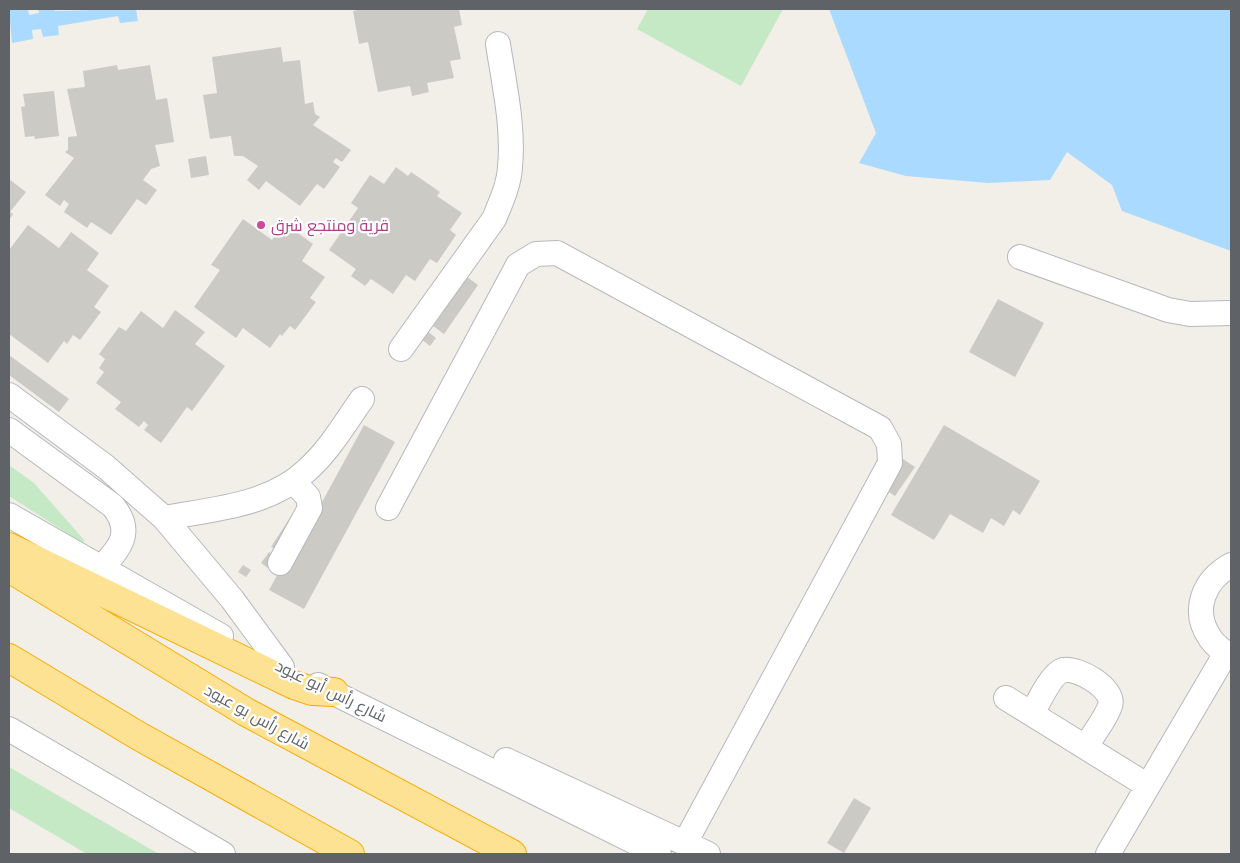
<svg xmlns="http://www.w3.org/2000/svg" width="1240" height="863" font-family="Arial,Cairo,sans-serif">
  <rect width="100%" height="100%" fill="#f1efe8"/>
  <path fill="#c5e8c5" d="M648 9H783L741 86 637 29Z
    M9 465 34 483 85 541 81 542 9 496Z
    M9 767 159 854H87L9 808Z"/>
  <path fill="#aadaff" d="M9 9H28L29 15 39 13 38 9H54L55 11 136 9 138 21 120 23 118 16 58 26 59 35 43 37 41 29 32 30 33 39 12 43Z
    M829 9H1231V251L1122 211 1112 185 1067 152 1050 180 988 183 906 176 859 163 876 133Z"/>
  <path fill="#cccac5" d="M362 9H459L462 25 454 27 461 59 450 61 454 78 427 83 429 92 412 96 410 86 378 92 368 42 359 44 353 11Z
    M281 47 283 62 300 60 305 104 313 102 315 114 320 117 313 125 351 150 342 162 336 158 333 162 340 167 324 189 317 184 300 206 266 181 259 190 247 180 258 166 243 156H234L231 136 210 139 203 95 217 93 212 57Z
    M117 65 118 70 150 65 156 100 167 98 174 142 155 145 160 166 151 169 143 180 157 190 146 205 137 199 111 235 91 222 87 228 64 212 69 204 64 200 60 206 45 195 74 158 65 152 68 150V137L77 136 67 89 85 87 83 71Z
    M54 91 59 136 35 139 34 136 25 137 21 107 25 106 23 94Z
    M206 156 209 175 191 178 188 159Z
    M396 167 408 176 411 172 440 192 437 196 462 213 450 230 456 235 437 263 430 259 415 281 406 275 393 294 371 279 365 286 351 276 356 269 329 250 358 208 351 203 370 175 384 184Z
    M9 179 26 192 10 212 13 214 9 220Z
    M243 219 272 240 284 223 313 244 302 261 325 277 310 298 316 302 295 330 290 326 282 336 280 334 270 348 243 328 236 338 194 307 220 270 211 265Z
    M28 225 59 248 71 232 99 253 87 270 109 286 94 307 101 312 80 340 73 335 67 344 64 341 48 363 9 334V250Z
    M463 274 478 285 444 334 429 323Z
    M998 299 1044 323 1015 377 969 352Z
    M175 310 205 332 195 344 225 366 192 411 187 407 161 443 144 430 148 425 144 421 139 427 115 409 121 402 96 383 104 372 99 368 105 359 99 354 119 327 126 331 141 311 163 328Z
    M427 331 436 338 430 346 421 339Z
    M9 355 69 399 59 412 9 375Z
    M364 425 395 442 304 609 269 590 281 568 285 570Z
    M944 425 1040 481 1020 515 1013 510 1004 526 991 518 983 533 950 514 934 540 891 515Z
    M900 457 915 467 895 496 880 486Z
    M293 513 300 518 279 551 271 547Z
    M269 552 276 556 268 568 261 563Z
    M243 565 251 570 246 577 238 572Z
    M854 798 871 808 844 853 827 843Z"/>
  <g fill="none" stroke-linecap="round" stroke-linejoin="round">
    <g stroke="#b5b8bc" stroke-width="26">
      <path id="minor" d="M1020 257 1168 310 1190 314 1231 313
        M401 349 494 219C501 202 509 185 510 167 514 127 504 84 498 44
        M9 395 106 467 164 518 232 599 282 667
        M9 430 113 506C134 532 120 548 101 568
        M388 508 518 265 536 254 557 253 880 428 889 444 890 463 685 843
        M9 515 221 636
        M164 518C213 509 268 506 306 471 329 451 345 423 362 399
        M280 563 310 508 308 497 294 482
        M1231 565C1204 580 1191 610 1210 638 1215 645 1223 652 1231 655
        M318 685 659 854
        M1006 698 1148 786
        M1032 714C1038 703 1051 674 1063 670 1078 667 1116 689 1110 706 1105 720 1093 734 1086 747
        M9 729 223 854
        M506 760 708 854
        M1108 854 1226 653"/>
    </g>
    <g stroke="#f9ab00" stroke-width="30">
      <path id="highway" d="M9 547 294 685 312 691 334 692
        M9 568 246 712 512 854
        M9 658 137 735 350 854"/>
    </g>
    <use href="#minor" stroke="#fff" stroke-width="24"/>
    <use href="#highway" stroke="#fde293" stroke-width="28"/>
  </g>
  <circle fill="#d1479c" stroke="#fff" stroke-width="2" cx="261" cy="225" r="5"/>
  <g text-anchor="middle" dominant-baseline="central" stroke-width="4.5" stroke-linejoin="round" paint-order="stroke">
    <g font-size="16" fill="#b23c85" stroke="#fff" text-anchor="start">
      <text x="271" y="225">قرية ومنتجع شرق</text>
    </g>
    <g font-size="16" fill="#5f6368" stroke="#fff">
      <text transform="translate(331 691) rotate(26)">شارع رأس أبو عبود</text>
      <text transform="translate(257 717) rotate(29)">شارع رأس بو عبود</text>
    </g>
  </g>
  <rect width="1240" height="863" fill="none" stroke="#5f6368" stroke-width="20"/>
</svg>
